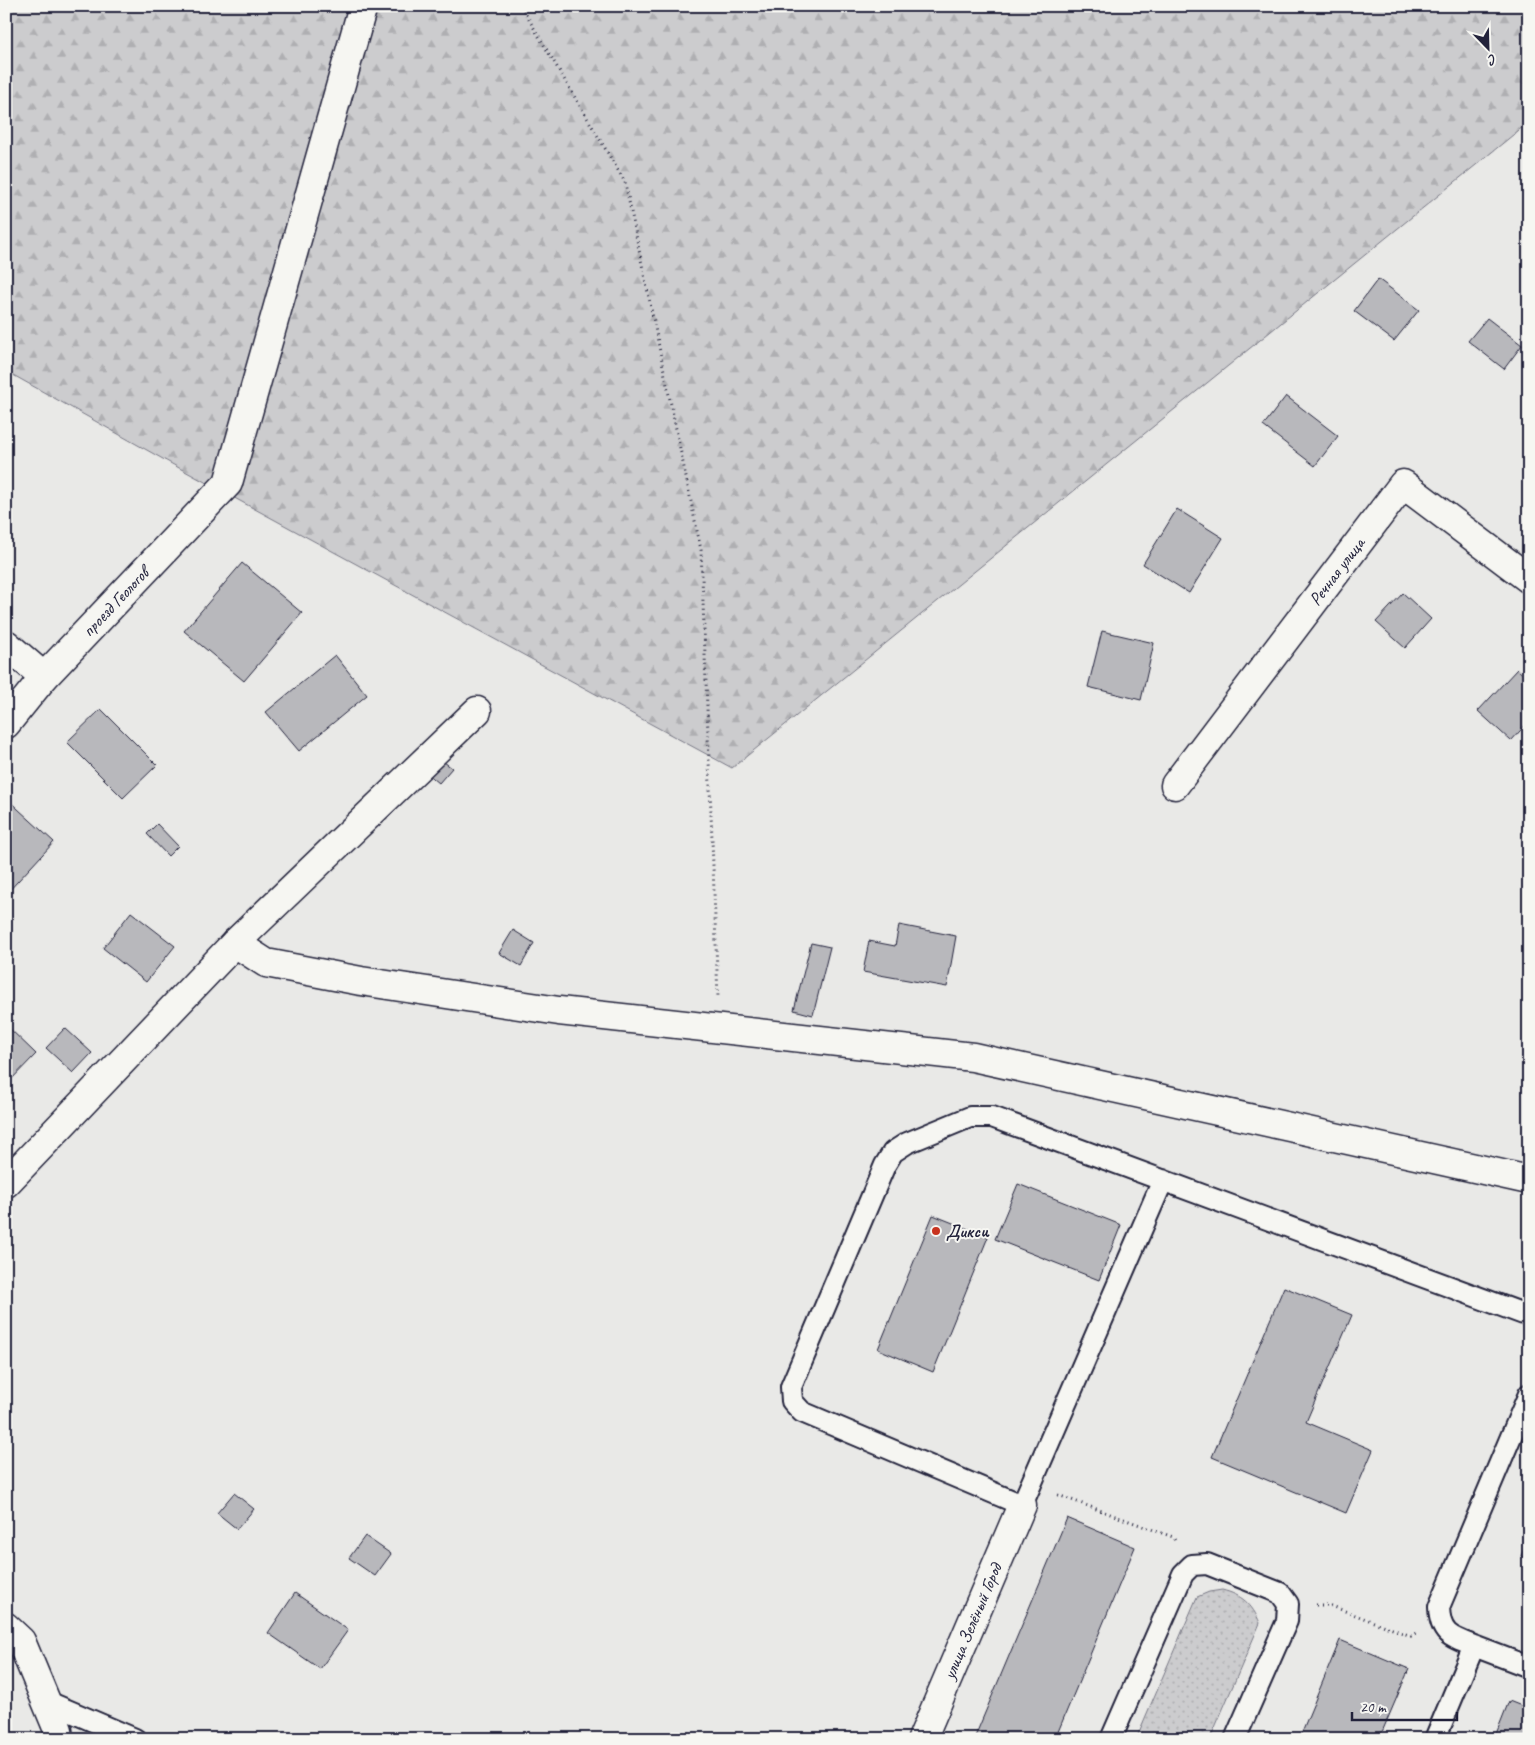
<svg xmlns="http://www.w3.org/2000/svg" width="1535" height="1745" font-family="Caveat,sans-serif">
  <defs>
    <pattern id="forest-firs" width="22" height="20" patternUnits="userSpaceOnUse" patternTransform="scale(1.25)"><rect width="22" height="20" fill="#ccccce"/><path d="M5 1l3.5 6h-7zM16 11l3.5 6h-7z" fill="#afafb2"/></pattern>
    <pattern id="park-dots" width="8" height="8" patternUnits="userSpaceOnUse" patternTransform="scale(1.25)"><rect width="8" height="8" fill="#ccccce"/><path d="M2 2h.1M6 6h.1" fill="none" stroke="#afafb2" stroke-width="1.8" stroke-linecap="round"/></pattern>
  </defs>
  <rect width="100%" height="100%" fill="#e9e9e7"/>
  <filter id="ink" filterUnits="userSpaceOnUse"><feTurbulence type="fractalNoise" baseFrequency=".02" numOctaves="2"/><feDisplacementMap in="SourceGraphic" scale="10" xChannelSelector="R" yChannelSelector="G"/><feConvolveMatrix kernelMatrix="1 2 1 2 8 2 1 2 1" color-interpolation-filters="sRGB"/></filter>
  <g filter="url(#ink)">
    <path fill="url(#forest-firs)" stroke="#777784" d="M6 6H1529V122L732 768 170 463 6 371Z"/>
    <path fill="url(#park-dots)" stroke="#777784" d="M1222 1590C1242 1595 1252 1604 1260 1623L1210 1739H1136L1197 1597 1209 1592Z"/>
    <path fill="#b8b8bc" stroke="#22223b" d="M1378 279 1419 310 1394 341 1354 311Z
      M1487 318 1522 345 1504 369 1468 341Z
      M1286 396 1338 436 1315 466 1263 426Z
      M1177 509 1223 538 1189 593 1143 564Z
      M242 563 302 613 244 681 184 631Z
      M1403 593 1431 619 1405 648 1376 622Z
      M1102 631 1154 643 1141 700 1088 687Z
      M335 655 367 695 299 751 266 712Z
      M1517 669 1529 680V721L1511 741 1478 711Z
      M101 709 157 765 123 798 67 742Z
      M440 759 452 768 439 783 428 774Z
      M6 798 54 842 6 894Z
      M157 824 178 846 168 856 147 834Z
      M131 912 175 946 146 982 103 948Z
      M899 925 956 936 947 987 863 972 869 941 895 946Z
      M513 930 534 943 521 966 499 953Z
      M811 943 830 947 813 1015 794 1010Z
      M6 1025 36 1054 6 1085Z
      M65 1028 92 1053 73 1073 46 1048Z
      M1018 1184 1121 1225 1099 1280 995 1239Z
      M933 1215 988 1237 933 1372 878 1349Z
      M1284 1287 1352 1315 1306 1422 1373 1450 1346 1513 1212 1457Z
      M234 1493 254 1509 237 1529 217 1513Z
      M1067 1518 1135 1547 1055 1739H974Z
      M365 1536 391 1554 375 1576 349 1558Z
      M1529 1536V1559L1521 1556Z
      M295 1593 348 1630 320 1669 268 1633Z
      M1340 1640 1409 1669 1379 1739H1299Z
      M1509 1701 1529 1709V1739H1494Z"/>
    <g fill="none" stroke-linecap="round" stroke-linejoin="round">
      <g stroke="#22223b" stroke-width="24">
        <path id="service" d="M1163 1180 1022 1505 802 1412 792 1401 791 1387 885 1165 893 1152 907 1143 970 1117H992L1529 1316
          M1474 1646 1529 1667
          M46 1701 135 1739
          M1111 1739 1183 1574 1192 1565 1207 1564 1280 1593 1288 1604 1287 1621 1235 1739
          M1435 1739 1474 1646C1450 1637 1440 1634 1439 1607L1529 1394"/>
      </g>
      <g stroke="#22223b" stroke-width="31">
        <g id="minor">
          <path d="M6 644 44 677"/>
          <path id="s1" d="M6 724 44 677 228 483 363 6"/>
          <path id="s2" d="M1175 785 1403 484 1529 579"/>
          <path d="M235 943 266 963 361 981 559 1011 973 1057 1529 1180"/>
          <path d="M6 1183 235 943 477 711"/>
          <path id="s3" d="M922 1739 1022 1505"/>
        </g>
      </g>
      <g stroke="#22223b" stroke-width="31">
        <path id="tertiary" d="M6 1627 21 1641 58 1730 59 1739"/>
      </g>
      <path stroke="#22223b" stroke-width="3" stroke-dasharray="1 4" stroke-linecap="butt" d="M521 6 625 182 701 550 718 997
        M1058 1495 1173 1537 1176 1542
        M1316 1605H1329L1411 1636 1416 1633"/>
      <use href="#service" stroke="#f6f6f2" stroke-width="20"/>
      <use href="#minor" stroke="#f6f6f2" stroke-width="28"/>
      <use href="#tertiary" stroke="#f6f6f2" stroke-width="28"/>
    </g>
  </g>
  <circle fill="#c8321e" stroke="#f6f6f2" stroke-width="2" cx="936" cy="1231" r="5"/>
  <g text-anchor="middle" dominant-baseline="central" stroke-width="4" stroke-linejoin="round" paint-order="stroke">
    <g font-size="18" fill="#22223b" stroke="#f6f6f2">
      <text stroke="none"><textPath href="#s2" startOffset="268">Речная улица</textPath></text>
      <text stroke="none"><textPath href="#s1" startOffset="164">проезд Геологов</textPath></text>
      <text stroke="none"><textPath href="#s3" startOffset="128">улица Зелёный Город</textPath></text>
    </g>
    <g font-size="18" font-weight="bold" fill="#22223b" stroke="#f6f6f2" text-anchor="start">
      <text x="946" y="1231">Дикси</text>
    </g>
  </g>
  <rect width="1535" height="1745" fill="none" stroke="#f6f6f2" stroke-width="25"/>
  <rect x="12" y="12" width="1510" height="1720" fill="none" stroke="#22223b" stroke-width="2" filter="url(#ink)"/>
  <g transform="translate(1488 48) rotate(157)" stroke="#f6f6f2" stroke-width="4" paint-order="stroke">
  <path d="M0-4L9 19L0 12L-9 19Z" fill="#22223b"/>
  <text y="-8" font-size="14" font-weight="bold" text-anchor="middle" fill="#22223b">С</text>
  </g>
  <path d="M1352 1712v8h105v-8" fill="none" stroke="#22223b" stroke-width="2.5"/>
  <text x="1360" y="1712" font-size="15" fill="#22223b" stroke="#f6f6f2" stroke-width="4" paint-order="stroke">20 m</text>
</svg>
